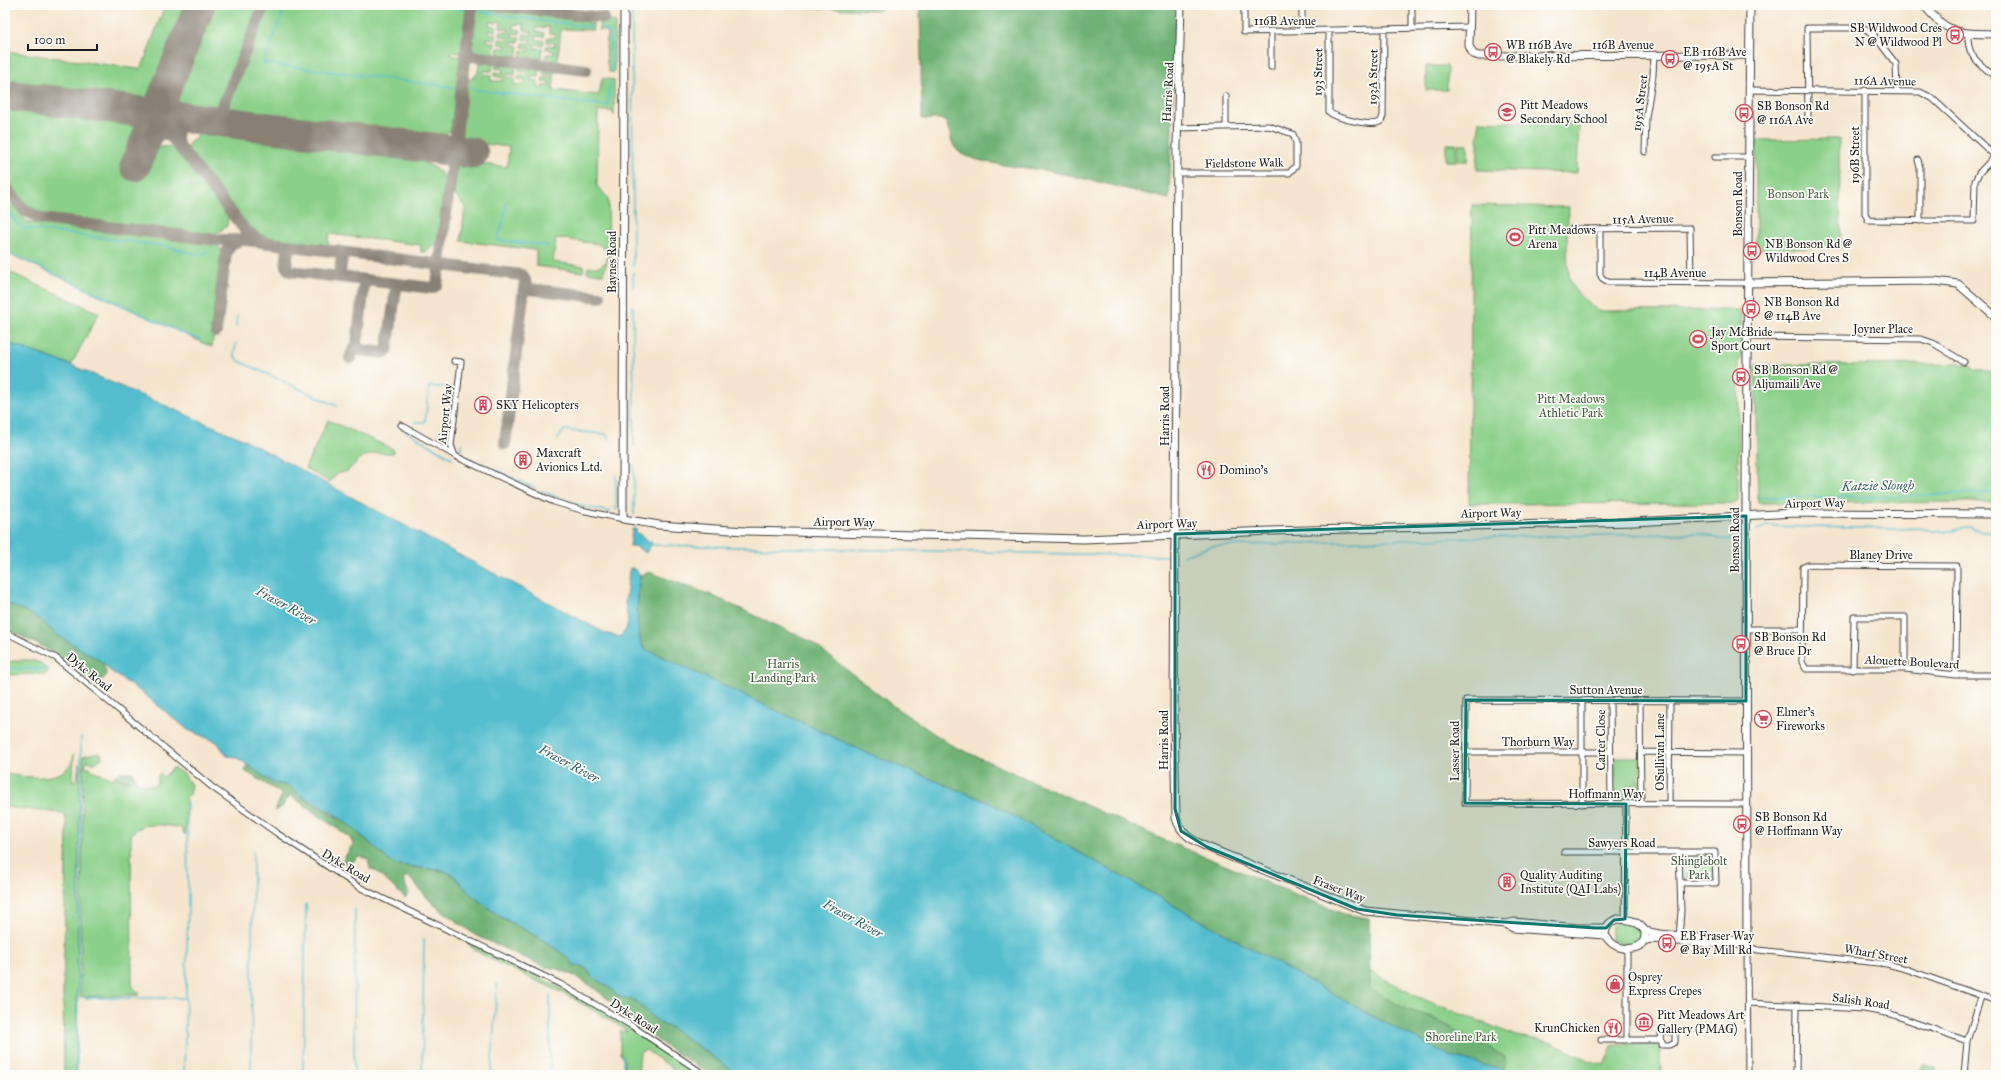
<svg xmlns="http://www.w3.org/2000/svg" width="2001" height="1080" font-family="'IM FELL Great Primer',serif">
  <rect width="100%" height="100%" fill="#fdfcf7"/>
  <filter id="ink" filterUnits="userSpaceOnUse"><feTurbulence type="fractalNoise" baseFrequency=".025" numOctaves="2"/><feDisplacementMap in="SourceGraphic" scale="8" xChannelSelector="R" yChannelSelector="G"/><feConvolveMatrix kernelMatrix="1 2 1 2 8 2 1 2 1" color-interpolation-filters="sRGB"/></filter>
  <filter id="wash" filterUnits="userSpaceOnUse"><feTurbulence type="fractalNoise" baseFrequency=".012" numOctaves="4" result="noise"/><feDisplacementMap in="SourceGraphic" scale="16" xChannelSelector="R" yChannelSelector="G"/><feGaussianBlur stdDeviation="0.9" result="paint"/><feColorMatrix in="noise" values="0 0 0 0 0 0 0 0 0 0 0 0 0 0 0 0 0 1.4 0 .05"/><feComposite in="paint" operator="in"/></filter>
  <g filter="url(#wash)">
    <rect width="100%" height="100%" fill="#f5e5ce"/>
    <path fill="#8bd08a" stroke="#547653" d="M165 5H191L154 98 148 102 5 85V51L139 69 144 62Z
      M208 5H260L222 102 210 110 173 105 171 99Z
      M267 5H451L466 7 461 53 451 52 450 55 460 57 451 130 440 138 231 112 227 104Z
      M795 5H880V10L795 7Z
      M478 8 589 22V25L593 23V30L561 29 557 63 545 61 546 54H554V51L546 49 547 45 555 46V43L547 42V38L556 37V34L549 33V27L536 28V31L544 33V37L536 36V39L544 41 543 45 535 44 534 47 543 49 540 61 521 58 522 50 530 51V48L522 47 523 43H531V40L523 39 524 34 532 35V32L524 30V24L513 25V28L521 30 520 34 512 33V36L520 38 519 42H511V44L519 46 517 58 497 55 498 48H506V45L499 44V39L507 40V37L500 36V32H508L509 29 500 28 501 21H498L497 23 490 22 489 25 497 27 496 31 488 30V33L496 34V39L487 38V41L495 43 494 54 472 52 476 12Z
      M600 21 615 22 614 72H609C606 65 605 41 608 34L605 31 599 30Z
      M479 60 493 62 492 71H483V74L491 75V81H503V78L494 76 495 72 503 73V69L495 68 496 63 516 65 515 75 507 74 506 77 515 78 514 85 526 83V80L518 79 519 75 527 76V72L519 71 520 66 540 68 539 77H531V80L538 81V88H541L542 86H550V83L542 82 543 78H551V75L543 74 544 69 555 70 553 90 599 95 602 78 614 80V116L612 111H598L597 186 608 198 609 256 603 274 587 272 588 267H599L607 261V250L598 244 556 238 553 262 584 266 583 272 536 266V250L461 241 465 207 454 193 458 161 507 167 509 147 461 141 467 82 478 73Z
      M1426 66H1447V90H1426Z
      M5 105 145 123 128 164 143 169 151 148 172 146 228 216 227 226 214 235 43 214 26 204 5 178Z
      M1479 121 1579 124 1577 173 1477 170Z
      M205 130 412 156 437 169 445 178 437 243 425 252H421V245L329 234 328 245 266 237 250 228 187 148 190 142Z
      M1839 139 1841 248 1756 249V140Z
      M1446 144H1456V161H1446Z
      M1458 144H1468V161H1458Z
      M5 194 27 222 217 245 223 253 212 347 5 252Z
      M1472 205 1569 207C1567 224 1565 271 1572 285 1577 296 1590 304 1598 311L1739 310 1741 308 1742 358 1739 361 1738 500 1736 503 1469 504Z
      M5 270 99 313 71 365 5 342Z
      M1969 364 1976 371H1996V502L1758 503 1755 365Z
      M328 420 393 449 394 453H377L362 457 348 471 337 474 330 482 305 468Z
      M24 660C34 660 43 661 48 672L46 674 5 675V662Z
      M95 753H101L102 758 93 764 87 760 85 767H90L92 770 113 779 115 775C119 781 128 783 135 778L137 783 153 786 157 784 158 775 160 773 164 777 173 768 184 774 191 785 189 795 186 796 185 835 181 828C168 825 138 820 131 836L132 983 133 987 140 994 139 995 80 997 83 756Z
      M74 754 73 781 77 780 79 763 80 765 76 1075H64L63 991 67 825 65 816 62 813 5 807V774C26 777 70 785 74 754Z
      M1615 757H1640L1639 799H1615Z
      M1713 854 1714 880 1686 881 1685 855Z
      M1617 922 1634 923 1641 930 1639 942C1629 947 1620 946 1611 939V927Z
      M465 941 597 1006 701 1075H682L646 1050 640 1052 638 1075H624V1057L620 1054V1031L627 1032 623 1028 569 996 488 958 475 950Z
      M1369 971 1418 997 1517 1036 1550 1042 1587 1060 1604 1065 1613 1044H1656L1660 1050 1661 1075H1524L1452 1057 1370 1015Z
      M1923 1064 1936 1068V1075H1919Z"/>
    <path fill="#70b276" stroke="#466749" d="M920 5H1175V57L1169 199C1129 190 1089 179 1049 171 1026 167 982 165 962 154 950 147 951 134 946 122L940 119H922Z
      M649 572 711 595 810 641 892 705 951 745 1171 843 1344 914 1369 918 1370 989 1406 1009 1431 1017 1505 1057 1506 1064 1503 1070 1452 1057 1370 1015 990 803 865 752 643 648C635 631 637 595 640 576Z
      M5 603 26 611 41 620 57 635 102 662 107 675 101 681H92L49 650 5 628Z
      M247 765 273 783 290 786 308 801 346 822 393 864 445 871 454 876 470 894 501 917 545 941 568 958 572 964 587 969 592 977 610 988 617 996 634 1000 661 1024 670 1027 739 1075H712L664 1045 630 1019 615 1010V1005C595 988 571 969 545 967L475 935 433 904 408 876 403 879 409 894 405 898 375 870 370 869 368 859 359 856 347 867 343 860 353 844 350 838 290 795 282 807 275 811 282 794 245 771Z
      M119 772H133L135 778 130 781 118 779 116 775Z"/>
    <path fill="#52bdce" stroke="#376c75" d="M5 342 71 365 245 440 605 633 620 637 626 629 628 621 625 604 629 572 630 568H633V571L635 569 640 576C637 595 635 631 643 648L865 752 990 803 1370 1015 1452 1057 1524 1075H739L670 1027 665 1026 655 1019 634 1000 617 996 610 988 592 977 587 969 572 964 568 958 545 941 501 917 470 894 454 876 445 871 393 864 353 828 333 813 301 796 290 786 273 783 236 757 227 756 217 742 188 730 144 694 109 670 102 662 57 635 41 620 26 611 5 603Z
      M632 529H636V532L652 543 646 553 635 546H630Z"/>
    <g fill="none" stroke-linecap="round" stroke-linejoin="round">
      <path stroke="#52bdce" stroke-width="1.5" d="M286 5 263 63 453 87
        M423 5 464 9
        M632 5 633 266
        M479 11 506 16 591 27
        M602 28 610 32 611 70
        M470 89 608 106 610 82
        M506 202 504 219 497 240 549 246
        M5 209 15 222 23 228 164 246 200 255 207 252
        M5 251 189 336 201 339
        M633 272V287
        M633 306 634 446
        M236 326 237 316
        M236 343 234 355 239 361 337 406
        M414 422H425L429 386 452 388
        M402 429 452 458
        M558 439 564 430 605 434 607 435 609 440
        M460 452 462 443
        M470 459 535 488
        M541 491 581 506 610 512
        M1760 497H1880L1996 492
        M616 510V476
        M634 515V465
        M1757 530 1767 526 1902 529 1918 528 1929 530 1952 531 1969 526 1980 531H1996
        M650 545 1166 556
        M1183 556 1212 546 1487 537 1680 534H1702L1719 539 1736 540
        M5 669H49
        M85 998H185
        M623 1056V1075
        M77 1075 81 737
        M184 1075 188 903 187 804
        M251 1075 253 852
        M303 1075 306 904
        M354 1075 355 910
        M422 1075 424 939
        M491 1075 497 984
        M550 1075V995"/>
      <path stroke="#888075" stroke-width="12" d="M492 5 604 18
        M466 49 471 56 586 70
        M163 96 161 111 164 126
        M137 111 149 114 159 121 245 230 259 240
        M178 144 176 132 183 122 189 119H211L221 111 264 5
        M144 145C150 134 161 129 172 138
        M5 186 24 210 41 219 218 240H245L522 275 525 280 505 444
        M283 245 288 249 286 266 290 271 432 288 437 285 472 5
        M334 276 337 275 340 272 342 256 337 251
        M525 283 529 289 600 297
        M216 332 226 253 231 244 241 240
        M357 344 364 285 363 281 360 279
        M350 358 354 349 383 353 387 351 396 289 395 285 392 283"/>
      <path stroke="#888075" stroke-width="31" d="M5 95 473 153
        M135 166 200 5"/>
    </g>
  </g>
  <g filter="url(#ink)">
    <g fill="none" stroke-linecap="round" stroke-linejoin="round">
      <g stroke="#3d3a37" stroke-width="7">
        <path id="street" d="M1244 5V32C1319 31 1394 28 1470 27
          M1412 27V5
          M1302 31V5
          M1329 32V112C1336 118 1374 128 1381 121L1383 116 1384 29
          M1968 33C1967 59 1979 62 1996 78
          M1271 67V31
          M1749 90 1920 92 1932 98 1996 157
          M1865 90V213L1868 220 1974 221 1975 181 1979 173 1995 156
          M1226 96V127
          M1808 118 1807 28H1864L1873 34 1896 64 1897 90
          M1177 128 1269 126 1293 134 1296 143V166L1289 173H1177
          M1645 152 1646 117 1653 75 1654 55
          M1715 157H1749
          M1918 160 1920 168V221
          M1572 229 1690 228 1691 283
          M1600 229V274L1602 278 1608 282 1747 283
          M1747 337 1921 339 1933 343 1964 362
          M454 361 461 362 451 445 455 456 554 502 581 510 623 519
          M401 425 454 455
          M1746 629H1801
          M5 632 56 658 212 787 278 834 359 887 560 984 632 1026 705 1075
          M1853 670 1854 617H1905V669
          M1956 675 1957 566 1808 565 1803 567 1802 662 1806 669H1905L1956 675H1996
          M1582 700V804
          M1610 701 1611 804
          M1640 701 1641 804
          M1746 701 1466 700 1465 803 1747 804
          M1465 752H1610
          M1641 752 1746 753
          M1669 804 1670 701
          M1564 852H1715L1716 883H1680
          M1625 919 1626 804
          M1679 938 1681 911 1679 853
          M1627 948V1040
          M1748 1003 1864 1009 1891 1014 1967 1041
          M1663 1031H1672L1675 1033V1042L1669 1045H1662L1661 1033Z
          M1601 1040H1661
          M1748 1075 1747 947 1758 950 1887 964 1906 969 1996 1001
          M1796 1075 1797 1005
          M1964 1075 1967 1041 1981 997"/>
      </g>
      <g stroke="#3d3a37" stroke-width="9">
        <path id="secondary" d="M624 5 623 519 659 525 745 531 1084 539 1270 531 1634 522 1793 513 1996 514
          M1181 5 1177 145 1174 720 1176 818C1181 835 1192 840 1207 847L1365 911 1506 924 1514 922 1578 928H1606
          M1470 5 1469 46 1473 54 1479 56 1749 55
          M1924 5C1948 36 1960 33 1996 34
          M1747 283 1935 281 1958 284 1996 317
          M1617 919C1630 919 1638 921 1645 931 1645 934 1645 938 1644 940 1640 951 1621 950 1613 944 1610 942 1607 938 1605 935 1606 926 1609 922 1617 919Z
          M1506 924 1513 928 1605 935
          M1645 931 1659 934 1732 940 1747 947 1746 479 1750 5
          M1644 941 1651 939 1732 945 1738 944"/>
      </g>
      <use href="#street" stroke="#fff" stroke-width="5"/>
      <use href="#secondary" stroke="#fff" stroke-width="7"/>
    </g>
  </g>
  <path fill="#0f766e" fill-opacity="0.2" stroke="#0f766e" stroke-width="3" stroke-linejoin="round" d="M1746 516V701L1466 700 1465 803 1626 804 1625 919 1614 920 1606 928H1595L1397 915 1357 909 1207 847 1181 831 1175 809V534Z"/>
  <defs>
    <g id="bus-ring" transform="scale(0.9)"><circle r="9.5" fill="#fdfcf7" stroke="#d1495b" stroke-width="1.5"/><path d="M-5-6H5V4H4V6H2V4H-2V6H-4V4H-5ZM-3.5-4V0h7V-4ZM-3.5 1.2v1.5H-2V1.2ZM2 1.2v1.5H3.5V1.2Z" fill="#d1495b"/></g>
    <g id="school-ring" transform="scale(0.9)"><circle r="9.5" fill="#fdfcf7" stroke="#d1495b" stroke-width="1.5"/><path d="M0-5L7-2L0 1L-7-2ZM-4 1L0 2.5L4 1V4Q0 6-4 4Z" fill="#d1495b"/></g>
    <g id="stadium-ring" transform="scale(0.9)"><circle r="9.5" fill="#fdfcf7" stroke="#d1495b" stroke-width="1.5"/><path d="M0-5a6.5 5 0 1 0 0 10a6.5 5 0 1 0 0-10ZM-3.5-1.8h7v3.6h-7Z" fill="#d1495b"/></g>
    <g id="building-ring" transform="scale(0.9)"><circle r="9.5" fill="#fdfcf7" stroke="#d1495b" stroke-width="1.5"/><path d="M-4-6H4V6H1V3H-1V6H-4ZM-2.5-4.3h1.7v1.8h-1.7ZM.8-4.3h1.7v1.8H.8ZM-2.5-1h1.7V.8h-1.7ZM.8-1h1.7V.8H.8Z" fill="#d1495b"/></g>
    <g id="restaurant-ring" transform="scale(0.9)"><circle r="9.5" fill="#fdfcf7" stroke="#d1495b" stroke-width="1.5"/><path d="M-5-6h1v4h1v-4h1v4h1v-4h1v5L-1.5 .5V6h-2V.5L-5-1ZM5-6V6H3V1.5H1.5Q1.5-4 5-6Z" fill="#d1495b"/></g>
    <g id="supermarket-ring" transform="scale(0.9)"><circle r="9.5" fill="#fdfcf7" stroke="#d1495b" stroke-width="1.5"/><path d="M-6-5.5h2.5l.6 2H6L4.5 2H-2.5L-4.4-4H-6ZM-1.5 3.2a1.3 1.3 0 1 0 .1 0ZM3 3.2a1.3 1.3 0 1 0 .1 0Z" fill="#d1495b"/></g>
    <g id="shop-ring" transform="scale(0.9)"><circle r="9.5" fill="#fdfcf7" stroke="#d1495b" stroke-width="1.5"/><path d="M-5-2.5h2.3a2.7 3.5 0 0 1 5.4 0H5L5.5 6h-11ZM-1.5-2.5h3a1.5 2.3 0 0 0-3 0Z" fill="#d1495b"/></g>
    <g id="museum-ring" transform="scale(0.9)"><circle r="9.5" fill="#fdfcf7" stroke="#d1495b" stroke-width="1.5"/><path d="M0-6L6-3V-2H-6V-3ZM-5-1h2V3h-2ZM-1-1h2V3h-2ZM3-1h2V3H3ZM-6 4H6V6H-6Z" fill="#d1495b"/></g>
  </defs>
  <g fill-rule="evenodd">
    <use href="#bus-ring" x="1955" y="35"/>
    <use href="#bus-ring" x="1493" y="52"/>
    <use href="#bus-ring" x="1670" y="59"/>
    <use href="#school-ring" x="1507" y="112"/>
    <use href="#bus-ring" x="1744" y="113"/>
    <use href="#stadium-ring" x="1515" y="237"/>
    <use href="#bus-ring" x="1752" y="251"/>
    <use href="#bus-ring" x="1751" y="309"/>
    <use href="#stadium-ring" x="1698" y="339"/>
    <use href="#bus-ring" x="1741" y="377"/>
    <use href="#building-ring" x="483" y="405"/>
    <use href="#building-ring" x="523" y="460"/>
    <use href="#restaurant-ring" x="1206" y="470"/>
    <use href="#bus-ring" x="1741" y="644"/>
    <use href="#supermarket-ring" x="1763" y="719"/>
    <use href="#bus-ring" x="1742" y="824"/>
    <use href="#building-ring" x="1507" y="882"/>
    <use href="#bus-ring" x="1667" y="943"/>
    <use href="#shop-ring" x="1615" y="984"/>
    <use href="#museum-ring" x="1644" y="1022"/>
    <use href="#restaurant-ring" x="1613" y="1028"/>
  </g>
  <g text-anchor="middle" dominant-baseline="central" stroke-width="3.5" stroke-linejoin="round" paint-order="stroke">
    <g font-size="12" fill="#1c1c1c" stroke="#fdfcf7">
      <text x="1285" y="21">116B Avenue</text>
      <text x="1623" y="45">116B Avenue</text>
      <text transform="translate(1318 72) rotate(-89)">193 Street</text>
      <text transform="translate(1373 77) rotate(-89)">193A Street</text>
      <text transform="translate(1885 81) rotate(1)">116A Avenue</text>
      <text transform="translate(1168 92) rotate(-87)">Harris Road</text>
      <text transform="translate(1640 103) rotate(-83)">195A Street</text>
      <text transform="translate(1855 155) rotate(-90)">196B Street</text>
      <text transform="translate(1244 163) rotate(-1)">Fieldstone Walk</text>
      <text transform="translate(1738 204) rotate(-90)">Bonson Road</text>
      <text transform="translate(1643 219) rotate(-1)">115A Avenue</text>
      <text transform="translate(612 262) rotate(-90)">Baynes Road</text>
      <text x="1675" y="273">114B Avenue</text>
      <text x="1883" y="329">Joyner Place</text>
      <text transform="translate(445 414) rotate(-84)">Airport Way</text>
      <text transform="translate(1165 416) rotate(-90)">Harris Road</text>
      <text transform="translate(1815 503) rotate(-1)">Airport Way</text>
      <text transform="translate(1491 513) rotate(-1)">Airport Way</text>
      <text transform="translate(844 522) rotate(1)">Airport Way</text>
      <text transform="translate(1167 524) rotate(-2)">Airport Way</text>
      <text transform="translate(1735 540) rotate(-90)">Bonson Road</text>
      <text x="1881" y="555">Blaney Drive</text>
      <text transform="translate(1912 662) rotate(3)">Alouette Boulevard</text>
      <text transform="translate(89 672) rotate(39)">Dyke Road</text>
      <text x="1606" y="690">Sutton Avenue</text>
      <text transform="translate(1164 740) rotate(-90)">Harris Road</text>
      <text transform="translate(1601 740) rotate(-90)">Carter Close</text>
      <text x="1538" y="742">Thorburn Way</text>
      <text transform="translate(1455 751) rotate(-90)">Lasser Road</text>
      <text transform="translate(1660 752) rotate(-90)">OSullivan Lane</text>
      <text x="1606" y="794">Hoffmann Way</text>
      <text x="1622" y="843">Sawyers Road</text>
      <text transform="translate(346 866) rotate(31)">Dyke Road</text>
      <text transform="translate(1339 889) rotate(21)">Fraser Way</text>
      <text transform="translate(1876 954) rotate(10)">Wharf Street</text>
      <text transform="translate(1861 1001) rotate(8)">Salish Road</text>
      <text transform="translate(634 1016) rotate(33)">Dyke Road</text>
    </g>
    <g font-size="12" fill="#1c1c1c" stroke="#fdfcf7" text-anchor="start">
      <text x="1942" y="28" text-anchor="end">SB Wildwood Cres<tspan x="1942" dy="14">N @ Wildwood Pl</tspan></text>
      <text x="1506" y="45">WB 116B Ave<tspan x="1506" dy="14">@ Blakely Rd</tspan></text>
      <text x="1683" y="52">EB 116B Ave<tspan x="1683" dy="14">@ 195A St</tspan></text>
      <text x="1520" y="105">Pitt Meadows<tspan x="1520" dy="14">Secondary School</tspan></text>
      <text x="1757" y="106">SB Bonson Rd<tspan x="1757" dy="14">@ 116A Ave</tspan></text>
      <text x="1528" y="230">Pitt Meadows<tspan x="1528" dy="14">Arena</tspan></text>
      <text x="1765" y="244">NB Bonson Rd @<tspan x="1765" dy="14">Wildwood Cres S</tspan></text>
      <text x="1764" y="302">NB Bonson Rd<tspan x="1764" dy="14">@ 114B Ave</tspan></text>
      <text x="1711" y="332">Jay McBride<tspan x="1711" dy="14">Sport Court</tspan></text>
      <text x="1754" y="370">SB Bonson Rd @<tspan x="1754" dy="14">Aljumaili Ave</tspan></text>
      <text x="496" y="405">SKY Helicopters</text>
      <text x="536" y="453">Maxcraft<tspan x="536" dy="14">Avionics Ltd.</tspan></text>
      <text x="1219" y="470">Domino's</text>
      <text x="1754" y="637">SB Bonson Rd<tspan x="1754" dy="14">@ Bruce Dr</tspan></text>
      <text x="1776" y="712">Elmer’s<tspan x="1776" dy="14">Fireworks</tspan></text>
      <text x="1755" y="817">SB Bonson Rd<tspan x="1755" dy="14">@ Hoffmann Way</tspan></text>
      <text x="1520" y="875">Quality Auditing<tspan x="1520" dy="14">Institute (QAI Labs)</tspan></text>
      <text x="1680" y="936">EB Fraser Way<tspan x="1680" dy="14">@ Bay Mill Rd</tspan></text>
      <text x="1628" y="977">Osprey<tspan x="1628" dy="14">Express Crepes</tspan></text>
      <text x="1657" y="1015">Pitt Meadows Art<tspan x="1657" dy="14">Gallery (PMAG)</tspan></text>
      <text x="1600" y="1028" text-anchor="end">KrunChicken</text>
    </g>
    <g font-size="12" fill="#435b42" stroke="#fdfcf7">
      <text x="1798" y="194">Bonson Park</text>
      <text x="1571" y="399">Pitt Meadows<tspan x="1571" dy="14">Athletic Park</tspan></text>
      <text x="783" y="664">Harris<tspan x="783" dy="14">Landing Park</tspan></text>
      <text x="1699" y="861">Shinglebolt<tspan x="1699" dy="14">Park</tspan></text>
      <text x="1461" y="1037">Shoreline Park</text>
    </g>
    <g font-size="13" font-style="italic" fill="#325c63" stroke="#fdfcf7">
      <text transform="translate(1878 486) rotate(-1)">Katzie Slough</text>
      <text transform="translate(286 606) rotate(29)">Fraser River</text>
      <text transform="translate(569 764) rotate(28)">Fraser River</text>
      <text transform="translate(853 919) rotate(29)">Fraser River</text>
    </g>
  </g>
  <rect width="2001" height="1080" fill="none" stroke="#fdfcf7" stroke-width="20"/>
  <path d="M28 44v6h69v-6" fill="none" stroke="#1c1c1c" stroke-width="2"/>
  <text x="34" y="44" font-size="12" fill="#1c1c1c" stroke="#fdfcf7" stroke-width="3" paint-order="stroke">100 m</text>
</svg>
